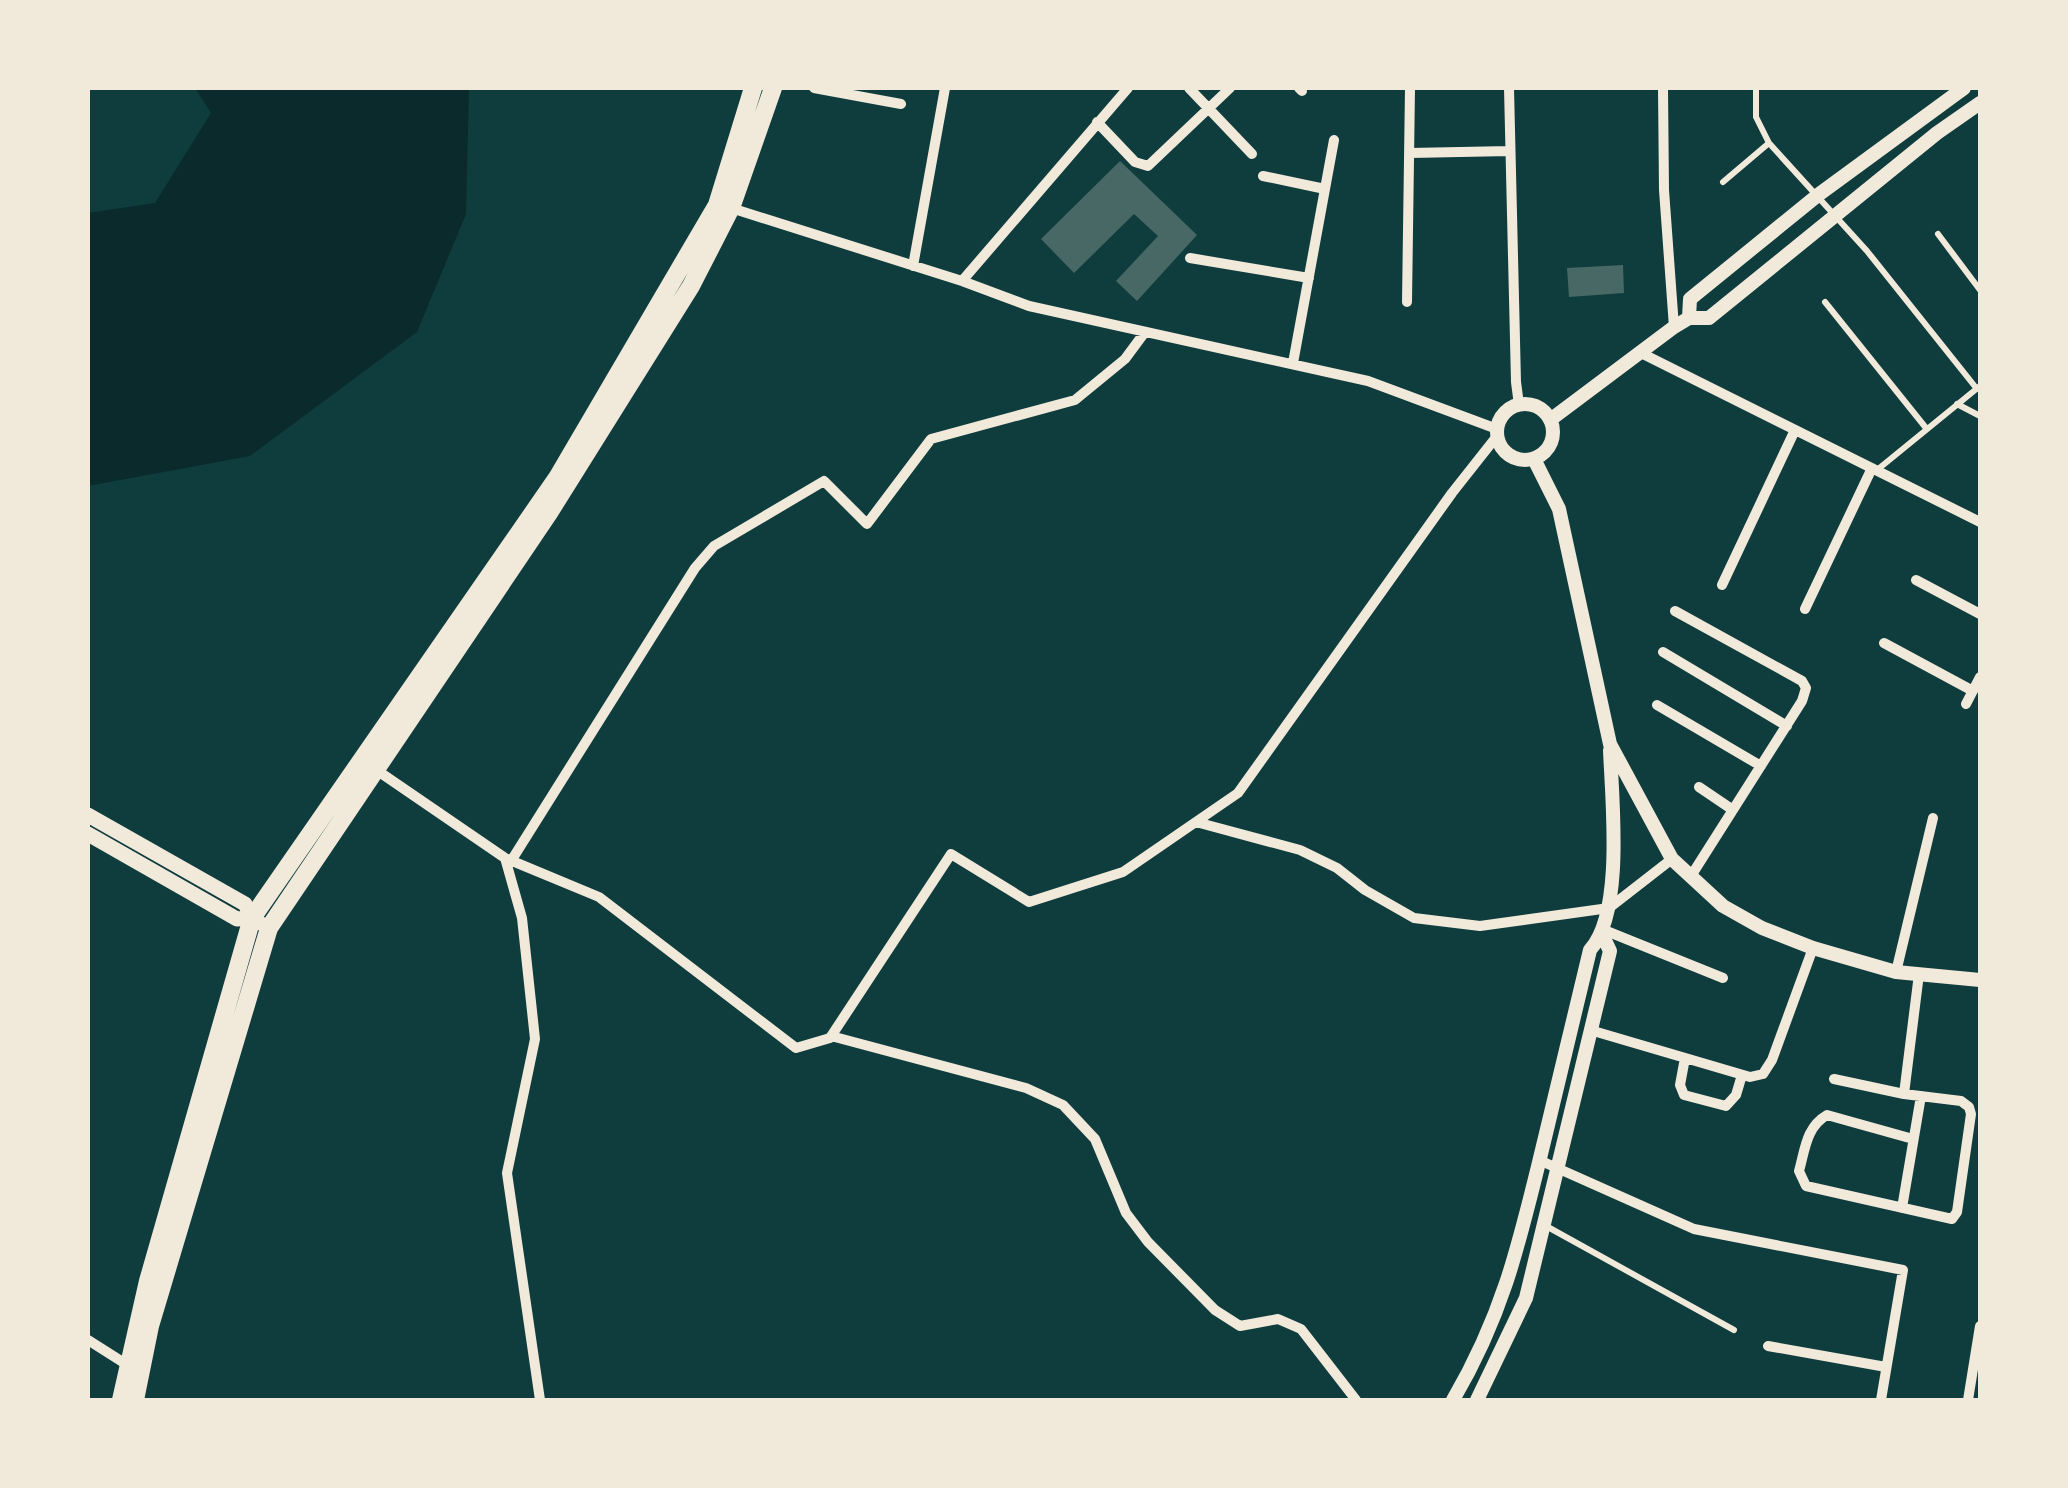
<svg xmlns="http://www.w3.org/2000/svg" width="2068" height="1488" font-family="Cabin,sans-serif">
  <rect width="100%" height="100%" fill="#0f3d3e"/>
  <path fill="#0a2a2b" d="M195 88H469L466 214 417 332 250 456 88 486V213L155 203 211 113Z"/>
  <path fill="#486865" d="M1120 161 1197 235 1137 301 1116 281 1158 236 1134 214 1074 273 1041 239Z
    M1623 265 1624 293 1569 297 1567 268Z"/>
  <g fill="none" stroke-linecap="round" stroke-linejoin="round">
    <path stroke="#f1e9da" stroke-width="6" d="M1756 88V117L1769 143 1867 251 1977 389
      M1723 182 1769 143
      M1938 234 1980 290
      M1825 302 1926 428
      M1957 404 1980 416
      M1877 470 1980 386
      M1546 1226 1734 1330"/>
    <path stroke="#f1e9da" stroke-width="10" d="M814 88 901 104
      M1189 88 1252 154
      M1299 88 1302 91
      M1509 88 1516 382 1519 405
      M1663 88 1664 190 1674 327
      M1097 122 1135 162 1148 166 1230 88
      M1410 153 1510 151
      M1263 176 1325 189
      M728 207 962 281 1029 306 1368 381 1497 429
      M1190 258 1309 278
      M913 266 945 88
      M962 281 1128 88
      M1407 302 1410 88
      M1643 354 1980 522
      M1293 363 1334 140
      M1916 580 1980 614
      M1722 585 1795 430
      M1805 609 1872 468
      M1675 611 1802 681 1806 688 1802 701 1691 876
      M1884 643 1973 691
      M1663 652 1787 726
      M1966 704 1980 677
      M1657 705 1761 766
      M375 769 505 858 599 897 796 1048 830 1038 951 854 1029 902 1123 872 1238 793 1452 493 1497 436
      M1699 787 1733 810
      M1196 822 1300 850 1337 868 1365 890 1414 918 1480 926 1609 908 1672 859
      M505 858 522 918 535 1039 507 1173 540 1400
      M511 861 695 568 714 546 824 481 867 524 931 439 1075 400 1125 359 1145 332
      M1604 930 1723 978
      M1896 972 1933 818
      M1590 1030 1750 1077 1763 1074 1772 1060 1813 948
      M831 1036 1026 1088 1063 1105 1095 1139 1126 1213 1148 1242 1215 1310 1240 1326 1278 1319 1301 1329 1356 1400
      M1685 1058 1680 1085 1684 1095 1726 1106 1736 1095 1742 1075
      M1834 1079 1904 1094 1961 1101 1969 1107 1971 1114 1957 1212 1952 1219 1806 1186 1799 1171C1805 1150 1806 1127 1827 1115L1913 1139
      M1904 1094 1919 974
      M1539 1160 1694 1229 1903 1270 1881 1400
      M1902 1208 1921 1096
      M88 1340 129 1366
      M1768 1346 1886 1367
      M1968 1400 1980 1326"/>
    <path stroke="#f1e9da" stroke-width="14" d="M1689 318 1690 299 1818 195 1964 88
      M1497 432a28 28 0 1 1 56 0a28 28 0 1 1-56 0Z
      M1550 420 1674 327 1689 318H1709L1937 133 1980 103
      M1534 459 1559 509 1610 744 1672 859 1723 906 1762 928 1813 948 1896 972 1980 980
      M1453 1400C1503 1315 1519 1244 1542 1150 1558 1083 1574 1017 1590 950 1624 913 1612 800 1610 750
      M1477 1400 1526 1298 1610 951 1603 936"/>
    <path stroke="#f1e9da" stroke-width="15" d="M88 815 245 904 252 918 260 923
      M88 834 237 919 252 918"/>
    <path stroke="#f1e9da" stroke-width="18" d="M121 1400 148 1281 252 918 557 478 717 205 753 88
      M135 1400 150 1326 269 928 549 513 691 286 731 208 773 88"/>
  </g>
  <rect width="2068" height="1488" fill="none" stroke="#f1e9da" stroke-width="180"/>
</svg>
